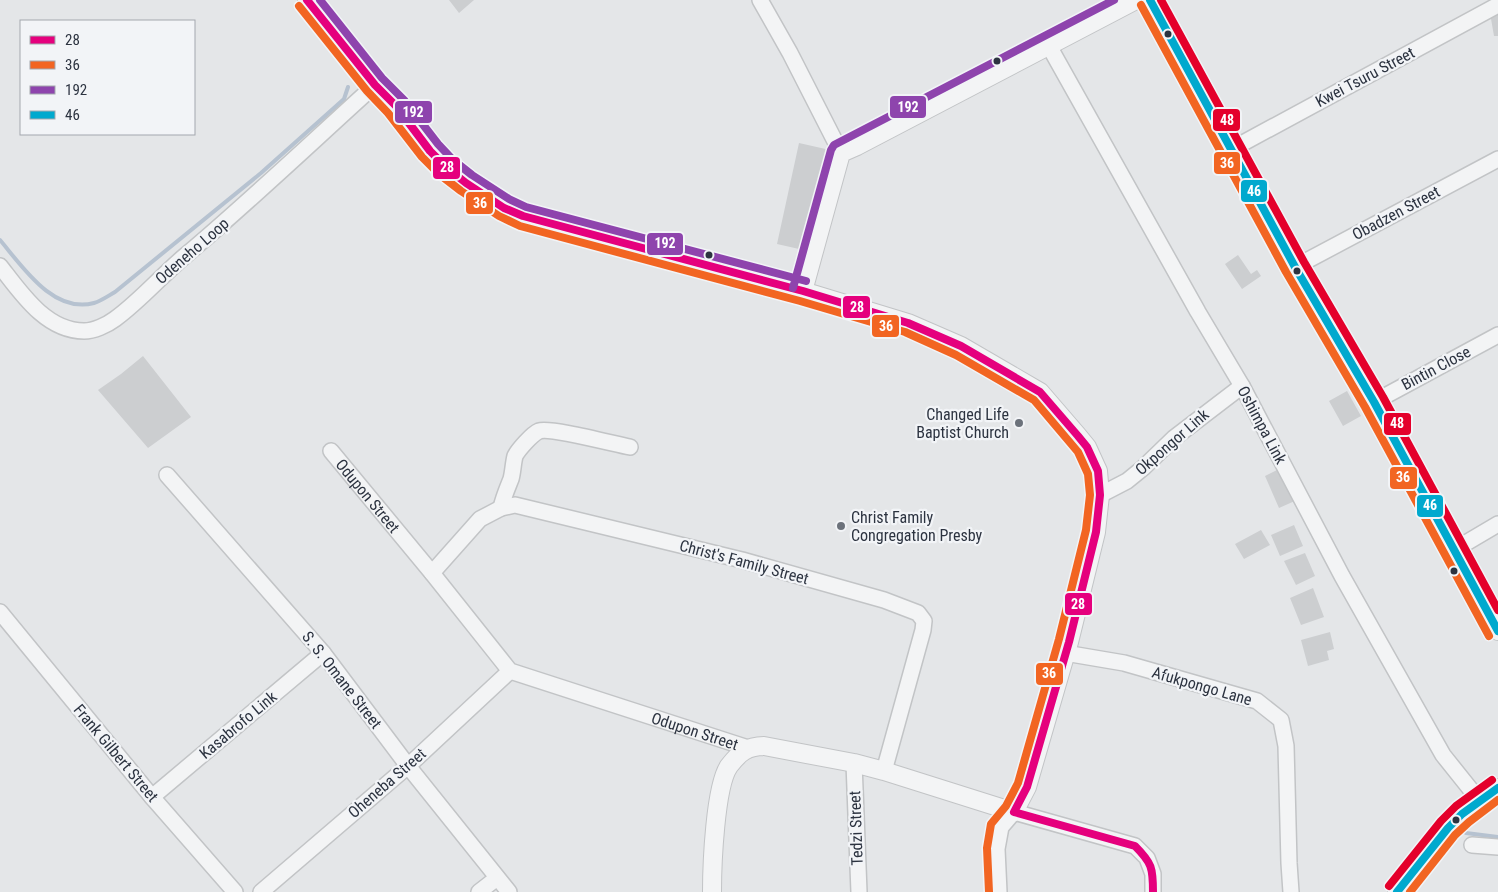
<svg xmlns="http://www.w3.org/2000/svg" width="1498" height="892" font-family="'Roboto Condensed',sans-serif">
  <rect width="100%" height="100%" fill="#e4e6e8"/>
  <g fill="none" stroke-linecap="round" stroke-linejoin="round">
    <path stroke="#b6c2d0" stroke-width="4" d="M0 240C22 266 53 314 94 303 101 301 108 296 115 292L261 173 344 99 348 87
      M1466 833 1498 837"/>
  </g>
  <path fill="#ccced0" d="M449 0H474L459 13Z
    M1498 12V36H1494L1490 13Z
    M799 143 830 150 808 251 777 244Z
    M1238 255 1251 274 1257 270 1261 276 1242 289 1225 264Z
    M143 356 191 417 148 448 98 390 121 374Z
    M1347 391 1361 416 1343 426 1329 401Z
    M1281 468 1297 500 1279 508 1265 476Z
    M1294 525 1303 546 1280 556 1271 535Z
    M1261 530 1270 545 1244 559 1235 544Z
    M1305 553 1315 576 1296 585 1284 561Z
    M1313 588 1324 617 1301 625 1290 598Z
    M1330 632 1334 649 1327 651 1329 660 1308 666 1301 640Z"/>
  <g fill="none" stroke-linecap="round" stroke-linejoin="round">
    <g stroke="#c2c4c6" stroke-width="18">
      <g id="minor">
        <path d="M760 0 790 53 841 153"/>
        <path d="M1049 46 1198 312 1242 386 1342 576 1443 755 1479 800"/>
        <path d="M1232 149 1498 5"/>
        <path d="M0 266C21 293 46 331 84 331 94 331 107 325 115 319 140 301 162 275 186 255 250 201 312 142 375 85"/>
        <path d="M1295 267 1498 159"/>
        <path d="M1374 402 1498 335"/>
        <path id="s1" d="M331 451 432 573 510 671 748 748"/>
        <path d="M167 475 323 653 408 766 509 892"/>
        <path d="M1100 495 1127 481 1143 468 1174 438 1242 386"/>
        <path d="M501 508C503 498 507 489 511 479 513 472 513 464 515 456 518 450 532 434 539 431 550 427 614 444 630 447"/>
        <path d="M1454 550 1498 524"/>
        <path d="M432 573 480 519 501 508 515 505 742 560 884 600 918 613 924 621 923 630 884 771"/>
        <path d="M0 612 152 797 235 892"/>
        <path d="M1065 653 1124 663 1257 701 1281 720 1286 746 1289 863 1291 892"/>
        <path d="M854 763 859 892"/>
        <path d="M152 797 323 653"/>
        <path d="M1472 845 1498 847"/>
        <path d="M261 892 408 766 510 671"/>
        <path d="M479 892 497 878"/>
        <path d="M999 892 997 849 1001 827 1014 812 1135 846 1147 858 1153 874V892"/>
      </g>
    </g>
    <g stroke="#c2c4c6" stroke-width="20">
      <path id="tertiary" d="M307 0 375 85 396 106 430 151 446 167 466 183 504 208 523 216 803 291 908 323 961 346 1040 392 1078 436 1087 447 1098 471 1100 495 1096 532 1069 642 1027 787 1014 812 884 771 854 763 764 746C747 746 739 753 729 766 715 786 712 866 712 892
        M1150 0 1232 149 1295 267 1374 402 1498 631
        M803 291 841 153 857 146 1136 0
        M1397 892 1448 828 1462 814 1498 788"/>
    </g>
    <use href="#minor" stroke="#f3f4f5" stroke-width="15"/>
    <use href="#tertiary" stroke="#f3f4f5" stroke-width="18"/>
    <g stroke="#f2f4f7" stroke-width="11">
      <path id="bus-1" d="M307 0 375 85 396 106 430 151 446 167 466 183 504 208 523 216 803 291 908 323 961 346 1040 392 1078 436 1087 447 1098 471 1100 495 1096 532 1069 642 1027 787 1014 812
        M1014 812 1135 846C1152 863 1153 868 1153 892"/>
    </g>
    <g stroke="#f2f4f7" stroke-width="11">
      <path id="bus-2" d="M1141 5 1286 272 1365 407 1489 636
        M299 6 367 91 388 113 422 157 439 174 461 191 499 216 520 226 800 301 905 332 956 355 1034 400 1078 452 1088 474 1090 495 1086 530 1059 639 1018 783 1006 806 991 824 987 848 989 892
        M1410 892 1455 835 1469 822 1498 800"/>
    </g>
    <g stroke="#f2f4f7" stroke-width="11">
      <path id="bus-3" d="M320 0 382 78 404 100 438 144 453 160 472 175 509 199 526 207 806 281
        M793 288 831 150 834 145 1114 0"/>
    </g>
    <g stroke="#f2f4f7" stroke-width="11">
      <path id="bus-4" d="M1150 0 1295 267 1374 402 1498 631
        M1397 892 1448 828 1462 814 1498 788"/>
    </g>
    <g stroke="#f2f4f7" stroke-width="11">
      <path id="bus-5" d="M1161 0 1304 262 1383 397 1498 610
        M1389 886 1441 821 1456 806 1492 780"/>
    </g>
    <use href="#bus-1" stroke="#e5007d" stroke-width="8"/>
    <use href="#bus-2" stroke="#f26522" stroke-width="8"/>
    <use href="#bus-3" stroke="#8e44ad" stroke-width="8"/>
    <use href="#bus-4" stroke="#00a9ce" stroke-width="8"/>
    <use href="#bus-5" stroke="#e4002b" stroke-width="8"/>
  </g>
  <g fill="#2c3340" stroke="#f2f4f7" stroke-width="2">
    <circle cx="1168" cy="34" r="4.5"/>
    <circle cx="997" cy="61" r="4.5"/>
    <circle cx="709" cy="255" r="4.5"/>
    <circle cx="1297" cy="271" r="4.5"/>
    <circle cx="1454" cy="571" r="4.5"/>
    <circle cx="1456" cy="820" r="4.5"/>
  </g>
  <g fill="#6c727b" stroke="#f2f4f7" stroke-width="2">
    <circle cx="1019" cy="423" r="5"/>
    <circle cx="841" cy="526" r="5"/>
  </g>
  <g text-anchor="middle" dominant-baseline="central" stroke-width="4.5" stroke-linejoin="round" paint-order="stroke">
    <g font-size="16" fill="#2c3340" stroke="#f2f4f7">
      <text transform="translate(1365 77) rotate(-28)">Kwei Tsuru Street</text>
      <text transform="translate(1396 213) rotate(-28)">Obadzen Street</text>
      <text transform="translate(192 251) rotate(-41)">Odeneho Loop</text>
      <text transform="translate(1436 368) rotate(-28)">Bintin Close</text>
      <text transform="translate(1262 425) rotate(62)">Oshimpa Link</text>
      <text transform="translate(1172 442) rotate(-41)">Okpongor Link</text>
      <text stroke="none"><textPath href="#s1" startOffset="58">Odupon Street</textPath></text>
      <text transform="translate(744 562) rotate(15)">Christ's Family Street</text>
      <text transform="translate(342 680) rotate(52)">S. S. Omane Street</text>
      <text transform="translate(1202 686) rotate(16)">Afukpongo Lane</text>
      <text transform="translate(238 725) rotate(-40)">Kasabrofo Link</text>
      <text stroke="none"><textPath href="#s1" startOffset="478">Odupon Street</textPath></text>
      <text transform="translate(116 753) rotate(50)">Frank Gilbert Street</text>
      <text transform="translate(387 783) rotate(-41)">Oheneba Street</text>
      <text transform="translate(856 828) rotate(-92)">Tedzi Street</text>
    </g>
    <g font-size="16" fill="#2c3340" stroke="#f2f4f7" text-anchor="end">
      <text x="1009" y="414">Changed Life<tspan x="1009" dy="18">Baptist Church</tspan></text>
      <text x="851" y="517" text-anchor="start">Christ Family<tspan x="851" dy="18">Congregation Presby</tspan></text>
    </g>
  </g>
  <g stroke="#f2f4f7" stroke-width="2">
    <rect x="889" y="95" width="38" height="24" rx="5" fill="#8e44ad"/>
    <rect x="394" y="100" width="39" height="24" rx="5" fill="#8e44ad"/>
    <rect x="1212" y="108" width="29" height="24" rx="5" fill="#e4002b"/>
    <rect x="1213" y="151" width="28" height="24" rx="5" fill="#f26522"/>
    <rect x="432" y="156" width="29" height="24" rx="5" fill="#e5007d"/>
    <rect x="1240" y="179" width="28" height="24" rx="5" fill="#00a9ce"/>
    <rect x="465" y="191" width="29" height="24" rx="5" fill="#f26522"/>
    <rect x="646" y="232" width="38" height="24" rx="5" fill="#8e44ad"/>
    <rect x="842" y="295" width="29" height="24" rx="5" fill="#e5007d"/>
    <rect x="871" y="314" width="29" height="24" rx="5" fill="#f26522"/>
    <rect x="1383" y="412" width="29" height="24" rx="5" fill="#e4002b"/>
    <rect x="1389" y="466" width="29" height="24" rx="5" fill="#f26522"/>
    <rect x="1416" y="494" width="28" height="24" rx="5" fill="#00a9ce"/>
    <rect x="1064" y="592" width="29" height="24" rx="5" fill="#e5007d"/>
    <rect x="1035" y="662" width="29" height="24" rx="5" fill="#f26522"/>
  </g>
  <g font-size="14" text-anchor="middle" font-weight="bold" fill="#fff">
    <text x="908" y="112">192</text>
    <text x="413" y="117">192</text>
    <text x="1227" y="125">48</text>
    <text x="1227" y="168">36</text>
    <text x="447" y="172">28</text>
    <text x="1254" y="196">46</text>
    <text x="480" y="208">36</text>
    <text x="665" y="248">192</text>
    <text x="857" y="312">28</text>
    <text x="886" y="331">36</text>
    <text x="1397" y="428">48</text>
    <text x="1403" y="482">36</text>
    <text x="1430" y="510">46</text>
    <text x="1078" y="609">28</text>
    <text x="1049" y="678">36</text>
  </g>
  <rect x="20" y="20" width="175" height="115" fill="#f2f4f7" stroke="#a3a7ae"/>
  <rect x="30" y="36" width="25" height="8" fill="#e5007d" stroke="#a3a7ae"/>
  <text x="65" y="45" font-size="15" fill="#2c3340">28</text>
  <rect x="30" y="61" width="25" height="8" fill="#f26522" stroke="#a3a7ae"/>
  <text x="65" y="70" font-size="15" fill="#2c3340">36</text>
  <rect x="30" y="86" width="25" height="8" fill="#8e44ad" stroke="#a3a7ae"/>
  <text x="65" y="95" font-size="15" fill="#2c3340">192</text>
  <rect x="30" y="111" width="25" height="8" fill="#00a9ce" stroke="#a3a7ae"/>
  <text x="65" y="120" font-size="15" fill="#2c3340">46</text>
</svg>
